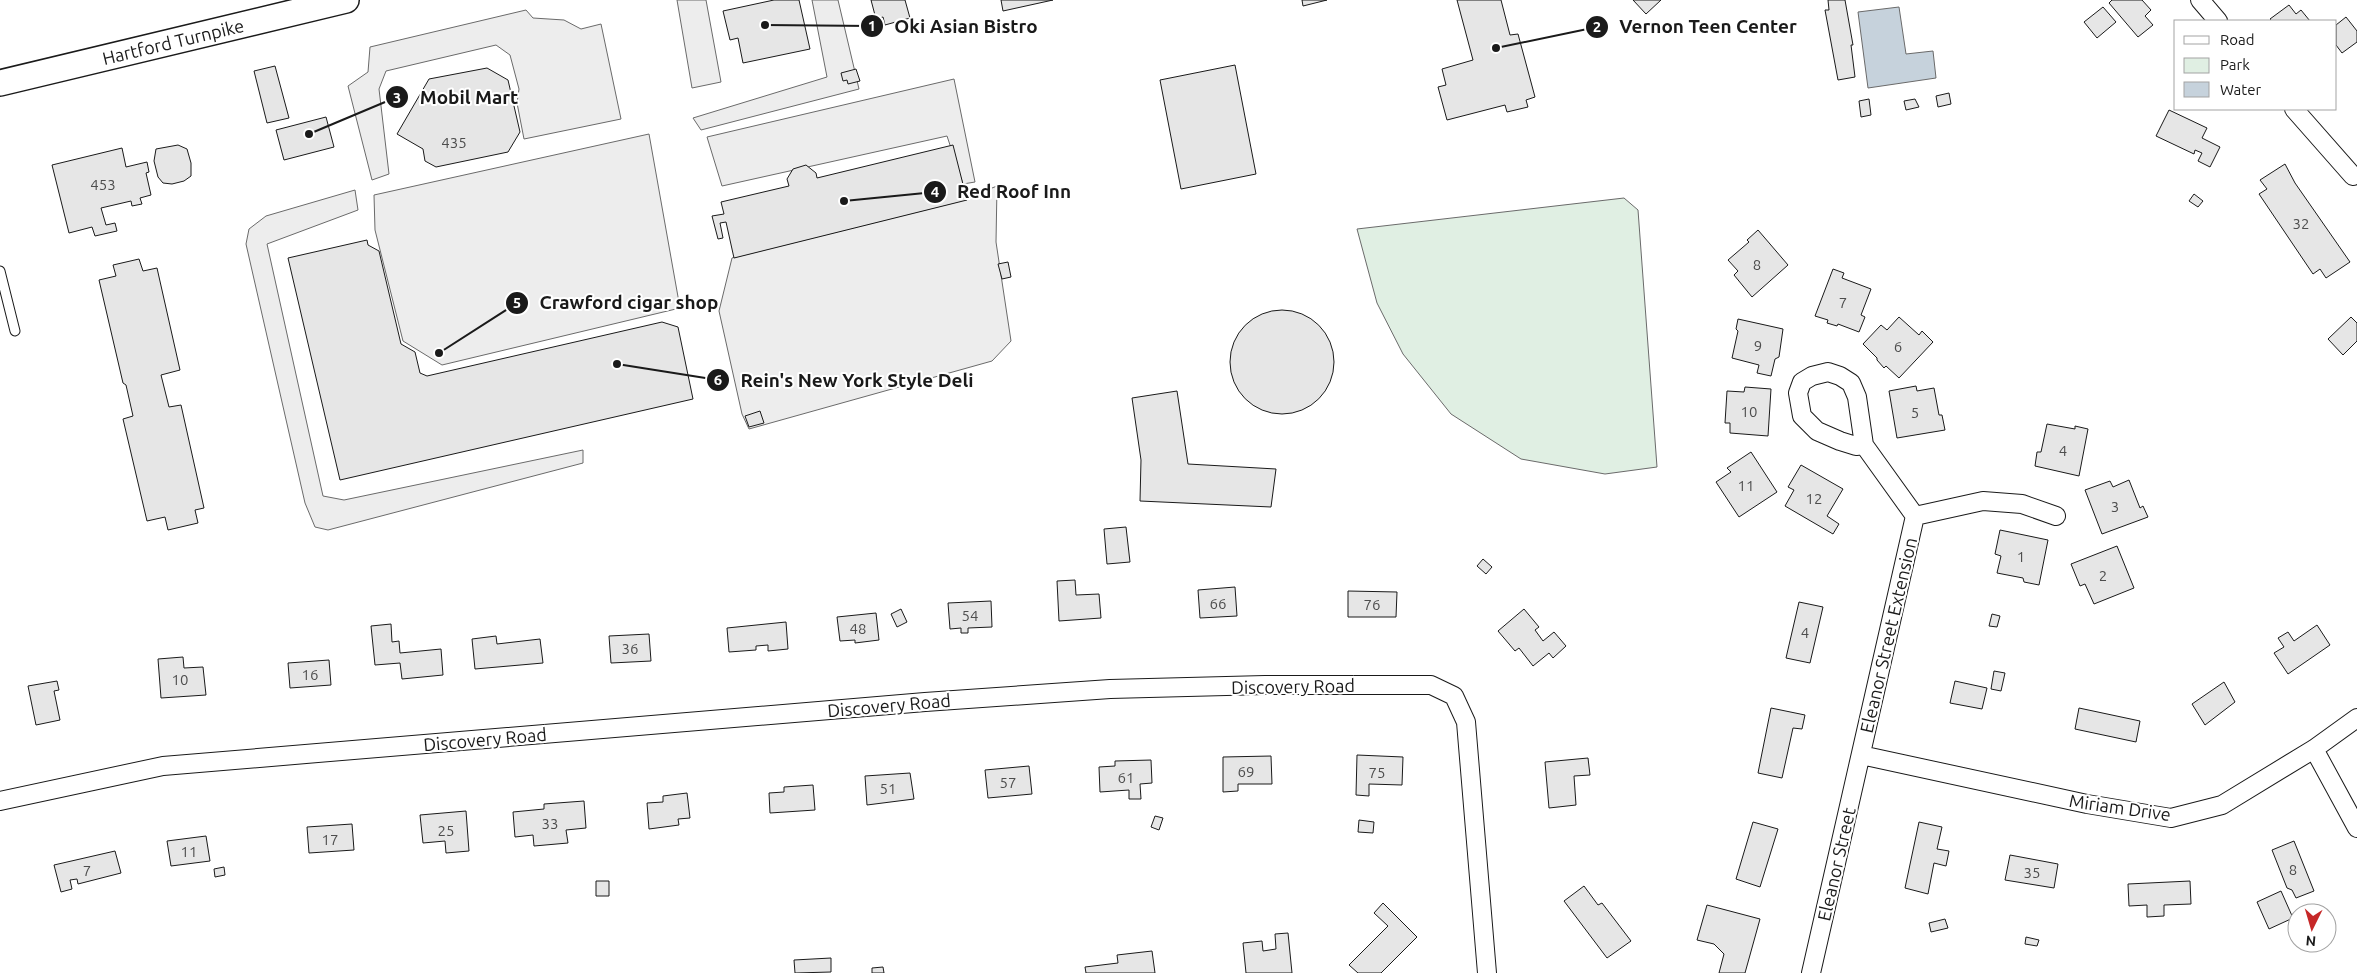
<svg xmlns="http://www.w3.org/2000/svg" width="2357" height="973" font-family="Ubuntu,sans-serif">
  <rect width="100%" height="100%" fill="#fff"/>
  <path fill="#e0efe3" stroke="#6a6a6a" d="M1624 198 1638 210 1657 467 1605 474 1521 459 1451 414 1403 354 1377 303 1357 229Z"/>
  <path fill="#ededed" stroke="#6a6a6a" d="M677 0H706L721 82 692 88Z
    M812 0H838L859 89 701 130 693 118 827 77Z
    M526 10 533 18 564 20 581 29 601 24 621 119 524 139 517 103 519 89 510 55 496 45 386 71 379 89 389 174 372 180 348 86 368 72 370 47Z
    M954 79 975 182 963 184 947 136 722 186 707 137Z
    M649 134 680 308 442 365 403 341 375 230 374 195Z
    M997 186 996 242 1011 341 992 361 749 429 742 414 719 311 732 258 957 202Z
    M355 190 358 210 267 244 323 496 344 500 583 450V463L328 530 315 527 305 503 246 244 249 229 266 216Z"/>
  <path fill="#c6d2dc" stroke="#6a6a6a" d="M1899 7 1906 54 1933 51 1936 78 1868 88 1858 12Z"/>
  <path fill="#e6e6e6" stroke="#1a1a1a" d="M774 0H799L810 49 743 63 738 38 730 40 723 11Z
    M871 0H905L910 18 885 25 883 17 876 19Z
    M1001 0H1053L1003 11Z
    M1302 0H1327L1303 6Z
    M1457 0H1501L1510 35 1518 34 1535 97 1526 100 1528 107 1507 112 1505 105 1447 120 1438 87 1446 85 1442 69 1473 60Z
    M1633 0H1661L1646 14Z
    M1828 0H1845L1853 45H1851L1855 77 1838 80 1825 10H1829Z
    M2112 0H2142L2151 10 2145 16 2153 25 2138 37 2109 3Z
    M2289 5 2296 14 2301 10 2310 21H2272L2270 19Z
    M2103 7 2116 22 2097 38 2084 22Z
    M2346 17 2357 31V42L2342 53 2336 45V25Z
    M1235 65 1256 174 1181 189 1160 80Z
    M275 66 289 118 267 123 254 71Z
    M487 68 508 80 520 132 508 152 436 167 425 161 423 149 397 134 429 79Z
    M856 69 860 81 848 84 847 80 843 81 841 73Z
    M1949 93 1951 104 1938 107 1936 96Z
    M1869 99 1871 115 1861 117 1859 101Z
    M1915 99 1919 107 1906 110 1904 101Z
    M2169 110 2207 128 2202 138 2220 147 2210 167 2198 161 2202 153 2195 150 2194 154 2156 136Z
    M326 117 334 147 284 160 276 130Z
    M178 145 187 149 191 163V176L184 181 172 184 163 183 158 177 154 161 156 149Z
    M953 145 967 200 734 258 726 222 720 223 723 238 718 239 712 216 724 214 721 202 789 186 787 179 793 169 806 165 816 173 817 178Z
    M122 148 126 167 147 162 149 172 146 173 151 195 140 198 142 204 132 206 131 201 101 208 106 225 115 223 117 231 95 236 92 227 69 233 52 165Z
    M2285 164 2295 183 2350 262 2326 278 2320 269 2313 274 2259 194 2267 189 2260 180Z
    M2194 194 2203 201 2198 207 2189 201Z
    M1758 230 1788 265 1752 297 1734 275 1738 271 1728 260 1749 242 1747 240Z
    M367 240 368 245 379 251 401 344 415 352 420 373 427 376 662 322 678 327 693 399 340 480 288 258Z
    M139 259 143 271 157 268 180 370 161 375 169 407 181 405 204 508 195 510 198 523 168 530 165 517 147 521 123 419 133 416 126 385 123 383 99 280 116 276 113 265Z
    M1008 262 1011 277 1002 279 998 264Z
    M1833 269 1844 273 1842 278 1871 289 1861 315 1865 317 1859 332 1838 324 1837 326 1827 323 1828 320 1815 316Z
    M1230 362a52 52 0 1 1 104 0a52 52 0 1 1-104 0Z
    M1899 317 1919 335 1922 331 1933 342 1899 378 1886 366 1884 368 1877 360V358L1863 344 1881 325 1887 330Z
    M2351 317 2357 323V341L2343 355 2328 339Z
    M1738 319 1783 329 1779 357 1775 359 1771 376 1757 373 1759 365 1732 358 1738 331 1736 329Z
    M1916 386 1917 391 1934 388 1939 415H1942L1945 430 1897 438 1889 391Z
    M1745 387 1771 389 1768 436 1730 433V423H1725L1727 391 1744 392Z
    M1177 391 1188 464 1276 469 1271 507 1140 501 1141 460 1132 398Z
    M760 411 764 423 749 427 745 416Z
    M2047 424 2075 429V426L2088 429 2079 476 2035 466 2037 452H2041Z
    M1751 452 1777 492 1739 517 1716 482 1731 472 1727 468Z
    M1801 465 1843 489 1827 516 1839 524 1833 534 1785 506 1794 490 1788 487Z
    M2129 480 2140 508 2143 506 2148 517 2102 534 2085 490 2110 481 2113 487Z
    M1126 527 1130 562 1107 564 1104 529Z
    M2000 530 2048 540 2039 585 2024 582 2023 578 1997 573 2001 556 1995 554Z
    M2117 546 2134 588 2094 604 2085 584 2080 586 2071 564Z
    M1483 559 1492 567 1486 574 1477 566Z
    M1075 580 1076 595 1099 594 1101 618 1059 621 1057 581Z
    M1235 587 1237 616 1200 618 1198 590Z
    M1348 591 1397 592 1396 617H1348Z
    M991 601 992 627 968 628V633H961V628L950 629 948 603Z
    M1799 602 1823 607 1810 663 1786 658Z
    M901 609 907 622 897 627 891 614Z
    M1524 609 1539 627 1535 630 1543 641 1554 632 1566 646 1553 658 1549 653 1533 666 1519 648 1515 651 1498 631Z
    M876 613 879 640 855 643V640L840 641 837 617Z
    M1992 614 2000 616 1997 627 1989 626Z
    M786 622 788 649 768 651V645L756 646V650L729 652 727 628Z
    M391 624 392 642 399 641 400 653 441 649 443 675 402 679 400 663 375 665 371 626Z
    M2317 625 2330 645 2288 674 2274 653 2284 647 2278 638 2288 632 2294 641Z
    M649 634 651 661 611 663 609 636Z
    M496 636 497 644 540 639 543 663 475 669 472 639Z
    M183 657 184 668 203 667 206 695 161 698 158 659Z
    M329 660 331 685 290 688 288 663Z
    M1994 671 2005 673 2001 691 1991 689Z
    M57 681 59 690 54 691 60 720 36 725 28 686Z
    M1955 681 1987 688 1982 709 1950 703Z
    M2224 682 2235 702 2205 725 2192 704Z
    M1771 708 1805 715 1802 729 1793 728 1782 778 1758 773Z
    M2079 708 2140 721 2136 742 2075 729Z
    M1357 755 1403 757 1402 785 1369 784V796L1356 795Z
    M1271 756 1272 784H1238V791L1223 792V757Z
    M1588 758 1590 775 1574 776 1576 805 1549 808 1545 762Z
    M1151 760 1152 783 1140 784 1141 799H1129V790L1100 792 1099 767 1115 766V761Z
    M1029 766 1032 794 988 798 985 770Z
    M910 773 914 799 867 805 865 776Z
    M813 785 815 810 770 813 769 793 784 792V787Z
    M687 793 690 818 678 819 679 825 649 829 647 803 663 802V796Z
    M584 801 586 828 566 830 568 843 534 846 533 835 515 837 513 812 544 809V804Z
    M466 811 469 851 446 853 445 841 423 843 420 815Z
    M1155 816 1163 818 1159 830 1151 827Z
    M1359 820 1374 822 1373 833 1358 832Z
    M1753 822 1778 829 1760 887 1736 879Z
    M1919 822 1942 827 1937 849 1949 851 1946 866 1934 863 1928 894 1905 888Z
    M352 824 354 850 309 853 307 827Z
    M206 836 210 861 171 866 167 841Z
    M2294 841 2314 891 2296 898 2292 890 2287 888 2272 850Z
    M115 851 121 873 78 884 77 879 70 880 72 889 61 892 54 865Z
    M2010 855 2058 864 2054 888 2005 880Z
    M224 867 225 875 215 877 214 869Z
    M596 881H609V896H596Z
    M2190 881 2191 904 2164 905V916L2147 917V905L2129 906 2128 884Z
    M1584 886 1598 905 1602 903 1631 941 1607 958 1564 901Z
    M2281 891 2293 918 2269 929 2257 902Z
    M1383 903 1417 937 1381 973H1358L1349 965 1388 926 1374 913Z
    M1707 905 1760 919 1745 973H1719L1724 954 1714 944 1697 940Z
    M1945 919 1948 928 1931 932 1929 923Z
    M1288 933 1292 973H1246L1243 943 1262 941 1263 951 1276 949 1275 934Z
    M2026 937 2039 940 2037 946 2025 944Z
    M1152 951 1155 973H1086L1085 967 1118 963 1117 955Z
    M831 958V972L795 973 794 960Z
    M883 967 884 973H872V968Z"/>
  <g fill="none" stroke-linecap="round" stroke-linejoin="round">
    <g stroke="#1a1a1a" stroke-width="11">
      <path id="lane" d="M0 271 15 331"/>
    </g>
    <g stroke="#1a1a1a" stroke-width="20">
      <path id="street" d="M2200 0 2218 21
        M2294 109 2353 176
        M1915 516 1983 501 2022 504 2056 516
        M2314 749 2357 828
        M1861 755 2087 804 2171 818 2222 805 2314 749 2357 718
        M0 801 163 766 925 702 1110 689 1265 685H1431L1454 696 1466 722 1487 973
        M1811 973 1915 516 1864 445 1857 397 1851 383 1840 376 1828 372 1812 376 1802 382 1798 393 1802 416 1817 431 1840 441 1856 446 1864 445"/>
    </g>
    <g stroke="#1a1a1a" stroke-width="28">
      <g id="secondary">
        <path id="s1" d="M0 83 346 0"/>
      </g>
    </g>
    <use href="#lane" stroke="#fff" stroke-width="9"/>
    <use href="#street" stroke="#fff" stroke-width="18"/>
    <use href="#secondary" stroke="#fff" stroke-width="25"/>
  </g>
  <g text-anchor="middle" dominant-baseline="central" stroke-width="4" stroke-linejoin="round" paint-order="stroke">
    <g font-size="15" fill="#4d4d4d">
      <text x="454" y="142">435</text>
      <text x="103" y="184">453</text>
      <text x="2301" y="223">32</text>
      <text x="1757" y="264">8</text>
      <text x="1843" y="302">7</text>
      <text x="1758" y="345">9</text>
      <text x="1898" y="346">6</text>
      <text x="1749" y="411">10</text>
      <text x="1915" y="412">5</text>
      <text x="2063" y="450">4</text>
      <text x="1746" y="485">11</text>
      <text x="1814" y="498">12</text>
      <text x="2115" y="506">3</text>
      <text x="2021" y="556">1</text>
      <text x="2103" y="575">2</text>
      <text x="1218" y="603">66</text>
      <text x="1372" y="604">76</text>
      <text x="970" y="615">54</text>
      <text x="858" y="628">48</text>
      <text x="1805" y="632">4</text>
      <text x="630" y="648">36</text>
      <text x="310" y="674">16</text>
      <text x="180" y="679">10</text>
      <text x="1246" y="771">69</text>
      <text x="1377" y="772">75</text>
      <text x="1126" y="777">61</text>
      <text x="1008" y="782">57</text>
      <text x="888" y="788">51</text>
      <text x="550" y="823">33</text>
      <text x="446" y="830">25</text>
      <text x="330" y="839">17</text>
      <text x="189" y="851">11</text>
      <text x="2293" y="869">8</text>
      <text x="87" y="870">7</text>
      <text x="2032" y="872">35</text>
    </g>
    <g font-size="18" fill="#1a1a1a" stroke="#fff">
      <text stroke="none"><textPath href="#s1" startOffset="178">Hartford Turnpike</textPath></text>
      <text transform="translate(1888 635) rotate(-77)">Eleanor Street Extension</text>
      <text transform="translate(1293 686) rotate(-1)">Discovery Road</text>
      <text transform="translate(889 705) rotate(-5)">Discovery Road</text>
      <text transform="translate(485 739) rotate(-5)">Discovery Road</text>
      <text transform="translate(2120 807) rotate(8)">Miriam Drive</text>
      <text transform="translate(1836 864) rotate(-77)">Eleanor Street</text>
    </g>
  </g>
  <path fill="none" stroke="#1a1a1a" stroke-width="2" d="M765 25L872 26M1496 48L1597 27M309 134L397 97M844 201L935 192M439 353L517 303M617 364L718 380"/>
  <g fill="#1a1a1a" stroke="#fff" stroke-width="2">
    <circle cx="765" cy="25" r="5"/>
    <circle cx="1496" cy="48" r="5"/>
    <circle cx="309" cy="134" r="5"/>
    <circle cx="844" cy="201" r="5"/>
    <circle cx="439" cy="353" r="5"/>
    <circle cx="617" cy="364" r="5"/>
    <circle cx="872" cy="26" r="12"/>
    <circle cx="1597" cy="27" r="12"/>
    <circle cx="397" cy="97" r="12"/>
    <circle cx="935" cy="192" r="12"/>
    <circle cx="517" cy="303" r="12"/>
    <circle cx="718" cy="380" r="12"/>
  </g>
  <g font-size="15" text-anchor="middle" font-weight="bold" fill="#fff">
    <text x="872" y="31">1</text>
    <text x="1597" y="32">2</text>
    <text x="397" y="103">3</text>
    <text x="935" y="197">4</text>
    <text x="517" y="308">5</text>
    <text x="718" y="385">6</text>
  </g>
  <g font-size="19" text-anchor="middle" font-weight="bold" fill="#1a1a1a" stroke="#fff" stroke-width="4" stroke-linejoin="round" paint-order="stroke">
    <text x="966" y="33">Oki Asian Bistro</text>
    <text x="1708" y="33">Vernon Teen Center</text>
    <text x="469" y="104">Mobil Mart</text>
    <text x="1014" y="198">Red Roof Inn</text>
    <text x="629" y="309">Crawford cigar shop</text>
    <text x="857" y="387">Rein's New York Style Deli</text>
  </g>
  <rect x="2174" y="20" width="162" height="90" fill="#ffffff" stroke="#a3a3a3"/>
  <rect x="2184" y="36" width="25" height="8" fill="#ffffff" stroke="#a3a3a3"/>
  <text x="2220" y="45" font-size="15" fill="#1a1a1a">Road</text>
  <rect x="2184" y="58" width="25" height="15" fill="#e0efe3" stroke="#a3a3a3"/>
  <text x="2220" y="70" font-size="15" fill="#1a1a1a">Park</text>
  <rect x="2184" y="82" width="25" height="15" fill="#c6d2dc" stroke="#a3a3a3"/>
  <text x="2220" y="95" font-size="15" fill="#1a1a1a">Water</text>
  <g transform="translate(2312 928) rotate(185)"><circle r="24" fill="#ffffff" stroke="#a3a3a3"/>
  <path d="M0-4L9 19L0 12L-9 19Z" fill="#c62828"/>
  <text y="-8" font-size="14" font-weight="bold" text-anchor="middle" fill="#1a1a1a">N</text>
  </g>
</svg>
